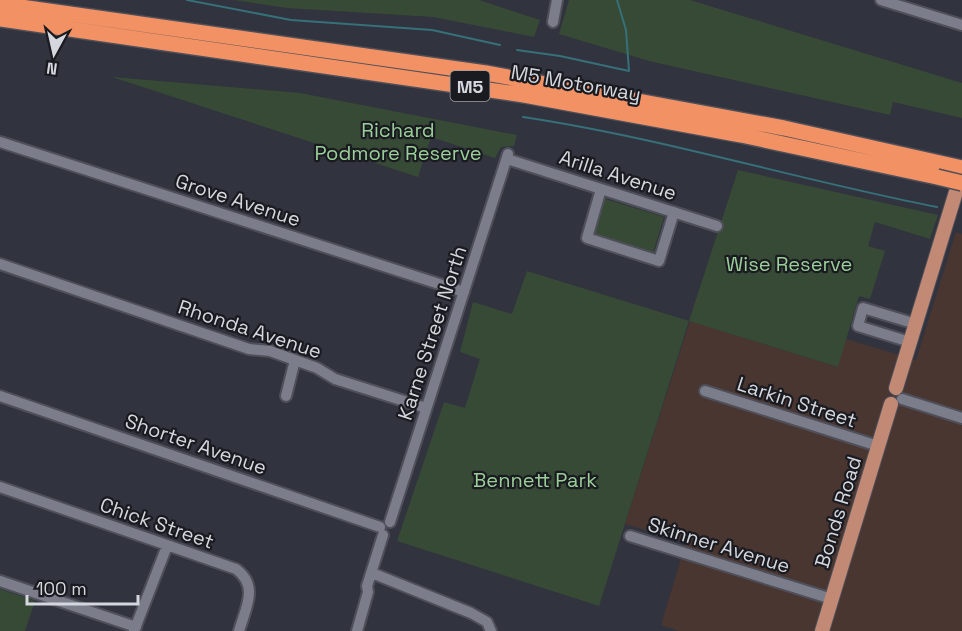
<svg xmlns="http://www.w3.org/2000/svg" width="962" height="631" font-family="'Space Grotesk',sans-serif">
  <rect width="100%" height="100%" fill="#31333e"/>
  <path fill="#4a3631" d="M956 232 962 234V631H679L661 625 686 542 625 524 690 321 837 367 846 339 916 360Z"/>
  <path fill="#374a36" d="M234 0H479L540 20 534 37 433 17 287 8Z
    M569 0H690L962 83V118L893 102 890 115 649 61 559 34Z
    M112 77 300 93 517 135 514 146 501 147 495 158 431 137 418 177Z
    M738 170 938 215 930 239 875 222 868 246 885 251 870 299 859 296 838 367 689 321 599 606 397 541 444 402 465 408 480 359 460 352 473 302 512 314 527 271 689 321Z
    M605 199 664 217 653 253 594 235Z
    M0 589 35 601 25 631H0Z"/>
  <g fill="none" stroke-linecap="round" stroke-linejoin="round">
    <path stroke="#367079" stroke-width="2" d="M187 0 291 20 432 30 500 45
      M517 50 560 56 629 71 626 30 617 0
      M523 117C663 138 798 180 937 207"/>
    <g stroke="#4e4f59" stroke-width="14">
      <path id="minor" d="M881 0 962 25
        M553 22 557 0
        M0 142 464 292
        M507 159 717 226
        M601 189 587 238 659 261 674 212
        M0 264 249 349 270 351 317 368 335 379 426 408
        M910 342 858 326 863 308 916 324
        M705 391 878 446
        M0 396 380 527
        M286 396 295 360
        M902 399 962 418
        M0 487 236 569C259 586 246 607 239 631
        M390 522 508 154
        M630 536 832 599
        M372 573 471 613 487 622 491 631
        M0 581 136 627
        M134 631 167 546
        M357 631 368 592 367 586 383 535"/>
    </g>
    <g stroke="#4e4f59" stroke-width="16">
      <path id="major" d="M896 388 962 172
        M822 631 891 404"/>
    </g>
    <g stroke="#4e4f59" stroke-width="18">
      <path id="highway" d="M0 4 486 73 784 128 962 168
        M0 19 524 95 741 135 937 177"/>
    </g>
    <use href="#minor" stroke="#7b7d8b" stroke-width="10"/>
    <use href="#major" stroke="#c28974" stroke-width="14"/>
    <use href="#highway" stroke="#f29164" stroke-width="15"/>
    <g stroke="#4e4f59" stroke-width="18" stroke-linecap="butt">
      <path id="highway-bridge" d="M937 177 962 183"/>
    </g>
    <use href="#highway-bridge" stroke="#f29164" stroke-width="15"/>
  </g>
  <g text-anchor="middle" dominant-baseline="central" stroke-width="4.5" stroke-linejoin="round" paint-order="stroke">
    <rect fill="#1a1b20" stroke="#9d9fa5" stroke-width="1.5" x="450.5" y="71" width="39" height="30" rx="4.5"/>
    <g font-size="18" font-weight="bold" fill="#d5d7de">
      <text x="470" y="86">M5</text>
    </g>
    <g font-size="20" fill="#d5d7de" stroke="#1a1b20">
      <text transform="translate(576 83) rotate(10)">M5 Motorway</text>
      <text transform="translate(618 175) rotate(18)">Arilla Avenue</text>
      <text transform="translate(238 200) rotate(18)">Grove Avenue</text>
      <text transform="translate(250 329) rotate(18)">Rhonda Avenue</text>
      <text transform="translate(432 333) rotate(-72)">Karne Street North</text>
      <text transform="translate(797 402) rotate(18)">Larkin Street</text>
      <text transform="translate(196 444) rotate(19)">Shorter Avenue</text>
      <text transform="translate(838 512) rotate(-73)">Bonds Road</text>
      <text transform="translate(157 523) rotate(19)">Chick Street</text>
      <text transform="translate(719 545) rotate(17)">Skinner Avenue</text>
    </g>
    <g font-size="20" fill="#9bcf99" stroke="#1a1b20">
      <text x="398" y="130">Richard<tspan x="398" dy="23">Podmore Reserve</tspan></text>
      <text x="789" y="264">Wise Reserve</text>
      <text x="535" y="480">Bennett Park</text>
    </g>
  </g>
  <g transform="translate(54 54) rotate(188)" stroke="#1a1b20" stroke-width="4.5" paint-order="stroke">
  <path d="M0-4.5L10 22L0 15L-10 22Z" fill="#d5d7de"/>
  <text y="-9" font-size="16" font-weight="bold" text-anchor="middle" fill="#d5d7de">N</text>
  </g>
  <path d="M27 595v9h111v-9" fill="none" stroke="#d5d7de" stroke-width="3"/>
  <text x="36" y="595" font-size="18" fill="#d5d7de" stroke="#1a1b20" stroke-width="4.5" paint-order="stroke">100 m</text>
</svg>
